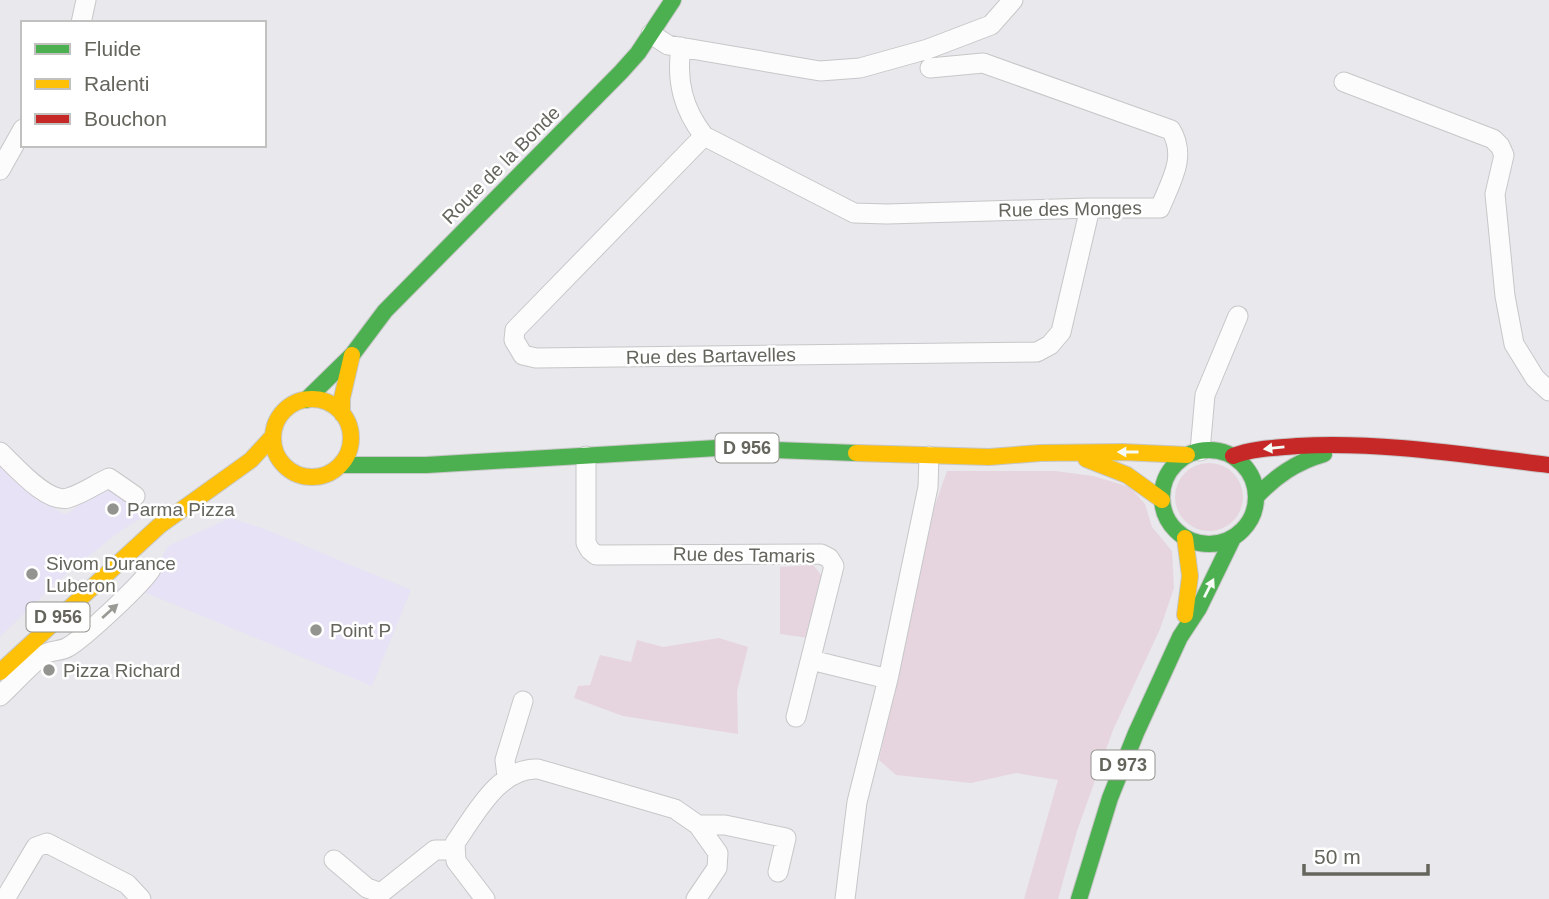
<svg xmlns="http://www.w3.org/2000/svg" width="1549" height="899" font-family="Arial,sans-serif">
  <rect width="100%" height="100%" fill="#e9e8ed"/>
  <path fill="#e7e2f5" d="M0 464 61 513 67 514 107 485 144 516 119 532 60 579 0 637Z
    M230 518 262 528 411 590 372 686 144 592 168 546Z"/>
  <path fill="#e6d5df" d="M1175 497a34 34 0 1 1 68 0a34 34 0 1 1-68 0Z
    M947 471H1055L1093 476 1130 487 1145 504 1152 527 1172 551 1174 588 1160 629 1113 730 1077 831 1058 899H1024L1058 780 1016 773 971 783 896 775 879 760 935 505Z
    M813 565 822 576 809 638 780 634V567Z
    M719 638 748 647 737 691 738 734 623 716 574 698 578 686 590 685 600 655 631 662 637 640 663 647Z"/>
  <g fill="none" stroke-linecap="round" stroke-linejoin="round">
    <g stroke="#c7c6c8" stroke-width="21">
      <path id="street" d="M81 23 86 0
        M651 34 668 45 820 71 860 68 928 49 991 25 1013 0
        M681 47C676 81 683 109 704 136L854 213 887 214 1090 208H1160C1171 181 1187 157 1171 130L983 63 930 68
        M1344 82 1493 139 1500 146 1504 155 1495 194 1505 296 1514 344 1535 378 1549 391
        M704 136 515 330 514 340 523 355 536 358 1037 352 1050 345 1061 332 1090 208
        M0 170 23 129
        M1200 451 1205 395 1238 316
        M0 452C15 466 47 504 68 498 82 494 96 484 109 478L135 496
        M586 456V543L590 550 596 555 821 554 829 558 834 566 796 717
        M811 660 888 679
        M0 696C14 683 28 667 43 655 52 649 60 652 68 647 84 638 143 583 151 569
        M507 776 505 760 523 701
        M698 825H725L786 838 778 872
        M334 860 367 888 381 893 435 850H455
        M5 899 36 847 47 843 127 884 141 899
        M485 899 456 861 455 843C475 815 499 767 538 769L675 809 698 825 718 853 717 868 696 899
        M845 899 857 802 888 679 928 487 929 456"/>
    </g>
    <g stroke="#c6c6c6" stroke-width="18">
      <path id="fast" d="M306 400 352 355 385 311 621 72 638 53 673 0
        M1162 497a47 47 0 1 1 94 0a47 47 0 1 1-94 0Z
        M341 465H426L717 448 856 453
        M1256 497C1276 476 1296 462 1324 454
        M1079 899 1110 798 1136 733 1180 637 1199 608 1233 538"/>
    </g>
    <g stroke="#c6c6c6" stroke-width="18">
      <path id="slow" d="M273 438a39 39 0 1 1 78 0a39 39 0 1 1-78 0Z
        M342 414V398L352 355
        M856 453 989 457 1040 453 1122 452 1187 455
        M1086 459 1127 475 1162 500
        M1185 538 1190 576 1185 615
        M0 672 159 526 251 460 273 436"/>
    </g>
    <g stroke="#c6c6c6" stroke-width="18">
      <path id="jam" d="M1233 456C1254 448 1275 448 1297 446 1381 441 1465 455 1549 465"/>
    </g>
    <use href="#street" stroke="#fcfcfc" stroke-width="19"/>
    <use href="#fast" stroke="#4caf50" stroke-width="16"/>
    <use href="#slow" stroke="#ffc107" stroke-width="16"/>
    <use href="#jam" stroke="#c62828" stroke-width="16"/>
  </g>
  <defs><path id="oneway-solid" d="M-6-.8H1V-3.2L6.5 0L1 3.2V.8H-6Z" transform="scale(1.75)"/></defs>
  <g fill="#f6fbf6">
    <use href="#oneway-solid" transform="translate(1274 448) rotate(174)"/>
    <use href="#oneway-solid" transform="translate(1128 452) rotate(-180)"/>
    <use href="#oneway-solid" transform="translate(1209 588) rotate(-63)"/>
  </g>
  <use fill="#9a9a95" href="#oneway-solid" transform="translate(110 611) rotate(-42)"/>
  <g fill="#939390" stroke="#fff" stroke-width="2.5">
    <circle cx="113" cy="509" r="7"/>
    <circle cx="32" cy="574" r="7"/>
    <circle cx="316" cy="630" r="7"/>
    <circle cx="49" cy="670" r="7"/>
  </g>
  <g text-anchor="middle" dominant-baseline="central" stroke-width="5" stroke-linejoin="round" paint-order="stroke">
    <g fill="#fff" stroke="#93938e" stroke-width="2">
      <rect x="715.5" y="433.5" width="63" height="29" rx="5"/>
      <rect x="26.5" y="602.5" width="63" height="29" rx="5"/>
      <rect x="1091.5" y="750.5" width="63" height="29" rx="5"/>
    </g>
    <g font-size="18" font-weight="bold" fill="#65655e">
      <text x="747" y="448">D 956</text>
      <text x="58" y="617">D 956</text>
      <text x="1123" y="765">D 973</text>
    </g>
    <g font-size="19" fill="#65655e" stroke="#fff">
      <text transform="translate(501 165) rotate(-45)">Route de la Bonde</text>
      <text transform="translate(1070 209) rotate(-1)">Rue des Monges</text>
      <text transform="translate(711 356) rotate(-1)">Rue des Bartavelles</text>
      <text transform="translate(744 555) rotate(1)">Rue des Tamaris</text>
    </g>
    <g font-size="19" fill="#65655e" stroke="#fff" text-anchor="start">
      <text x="127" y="509">Parma Pizza</text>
      <text x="46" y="563">Sivom Durance<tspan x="46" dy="22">Luberon</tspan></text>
      <text x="330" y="630">Point P</text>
      <text x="63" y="670">Pizza Richard</text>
    </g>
  </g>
  <rect x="21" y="21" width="245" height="126" fill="#ffffff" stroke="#c1c1bf" stroke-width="2"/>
  <rect x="35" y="44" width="35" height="10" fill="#4caf50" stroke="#c1c1bf" stroke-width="2"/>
  <text x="84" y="56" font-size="21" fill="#65655e">Fluide</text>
  <rect x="35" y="79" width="35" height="10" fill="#ffc107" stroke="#c1c1bf" stroke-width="2"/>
  <text x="84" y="91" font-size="21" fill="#65655e">Ralenti</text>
  <rect x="35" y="114" width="35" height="10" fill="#c62828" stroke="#c1c1bf" stroke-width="2"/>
  <text x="84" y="126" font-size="21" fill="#65655e">Bouchon</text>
  <path d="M1304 864v10h124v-10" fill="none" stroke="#65655e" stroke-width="3.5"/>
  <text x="1314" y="864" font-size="21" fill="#65655e" stroke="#ffffff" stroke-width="5" paint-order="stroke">50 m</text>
</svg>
